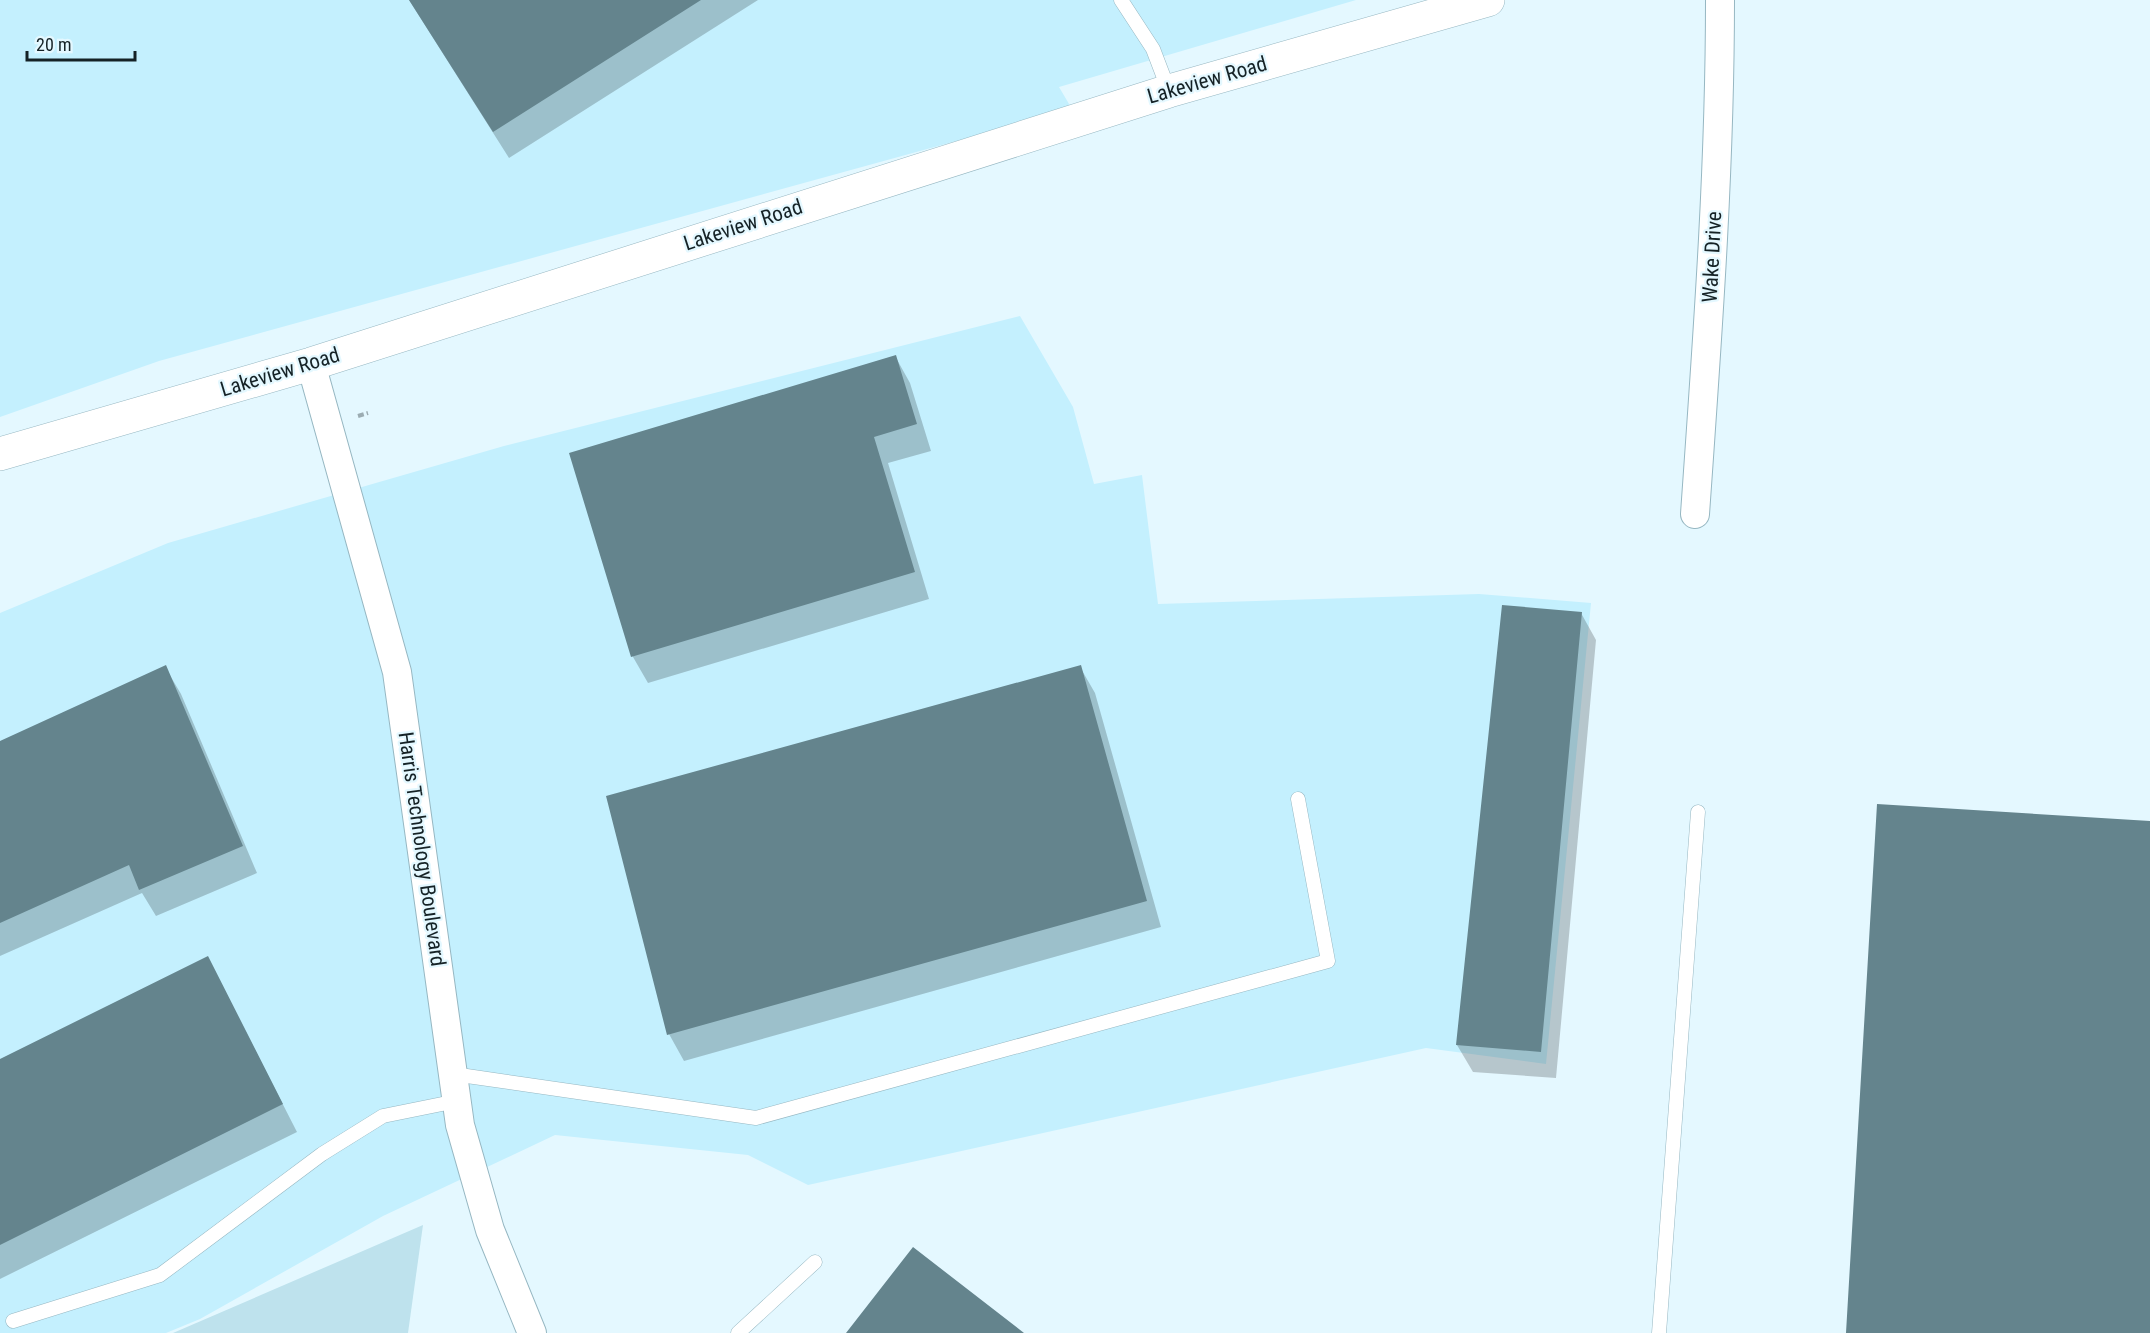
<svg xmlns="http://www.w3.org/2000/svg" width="2150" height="1333" font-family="'Roboto Condensed',sans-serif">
  <rect width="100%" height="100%" fill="#e4f8ff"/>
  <path fill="#c4f0fe" d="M0 0H1356L1059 87 1072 109 159 361 0 417Z
    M1020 316 1073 407 1094 484 1142 475 1158 604 1479 594 1591 603 1546 1064 1426 1048 808 1185 748 1155 555 1135 383 1216 200 1319 166 1333H0V613L168 543 504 446Z"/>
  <path fill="#bee2ed" d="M423 1225 408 1333H173Z"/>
  <path fill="#0003" d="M409 0H758L509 158Z
    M895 356 910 383 931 451 888 463 929 599 648 683 633 657 571 454Z
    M1581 613 1596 640 1556 1078 1473 1072 1457 1045Z
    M165 667 181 694 257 873 156 916 142 893 0 956V743Z
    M1080 667 1095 693 1161 927 684 1061 669 1034Z
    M208 958 297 1132 0 1279V1061Z"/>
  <path fill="#64848d" d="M409 0H701L493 132Z
    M896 355 917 424 874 437 915 572 631 657 569 453Z
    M1502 605 1582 612 1541 1052 1456 1045Z
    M166 665 243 846 139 890 129 865 0 923V741Z
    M1081 665 1147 901 667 1035 606 796Z
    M1877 804 2150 821V1333H1846Z
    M208 956 283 1104 0 1245V1059Z
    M913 1247 1024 1333H846Z"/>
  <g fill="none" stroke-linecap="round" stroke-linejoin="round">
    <g stroke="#96b7c2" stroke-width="15">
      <path id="service" d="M1121 0 1153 49 1169 91
        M453 1074 756 1118 1328 961 1298 799
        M13 1321 160 1275 322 1154 383 1116 457 1101
        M738 1333 815 1262
        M1659 1333 1698 812"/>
    </g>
    <g stroke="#96b7c2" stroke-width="30">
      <path id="minor" d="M311 364 397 672 460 1125 490 1230 532 1333
        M1695 514C1707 343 1720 172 1720 0"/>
    </g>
    <g stroke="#96b7c2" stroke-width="34">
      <path id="secondary" d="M0 454 311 364 1169 91 1488 0"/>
    </g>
    <path stroke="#9bacb2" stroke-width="4" stroke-dasharray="6 3" stroke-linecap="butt" d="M358 416 368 413"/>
    <use href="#service" stroke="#fff" stroke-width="14"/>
    <use href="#minor" stroke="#fff" stroke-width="28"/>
    <use href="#secondary" stroke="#fff" stroke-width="33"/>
  </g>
  <g text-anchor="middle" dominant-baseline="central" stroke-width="4.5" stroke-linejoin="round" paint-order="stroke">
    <g font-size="21" fill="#152226" stroke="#e4f8ff">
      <text transform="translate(1207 80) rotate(-16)">Lakeview Road</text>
      <text transform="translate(743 225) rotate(-18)">Lakeview Road</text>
      <text transform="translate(1712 257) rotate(-87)">Wake Drive</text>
      <text transform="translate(280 372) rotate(-17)">Lakeview Road</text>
      <text transform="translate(422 849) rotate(82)">Harris Technology Boulevard</text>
    </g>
  </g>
  <path d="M27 51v9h108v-9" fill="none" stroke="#152226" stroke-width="3"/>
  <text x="36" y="51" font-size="18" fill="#152226" stroke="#e4f8ff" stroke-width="4.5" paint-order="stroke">20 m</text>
</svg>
